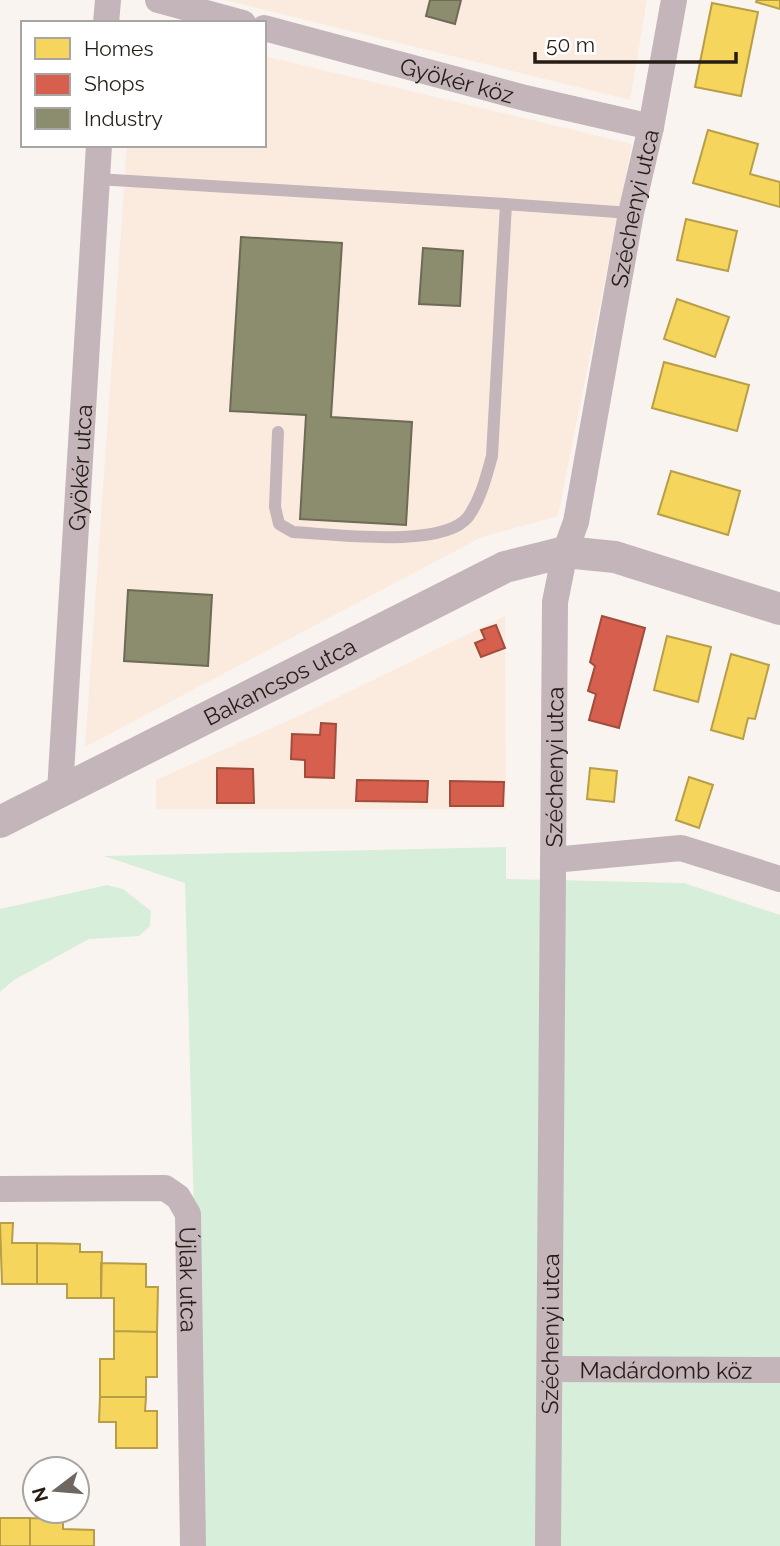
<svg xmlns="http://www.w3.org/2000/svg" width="780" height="1546" font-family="Raleway,sans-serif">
  <rect width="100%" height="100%" fill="#f9f4f0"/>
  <path fill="#fbebdf" d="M225 0H647L630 100Z
    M264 56 632 144 558 516 482 537 85 747 127 145H264Z
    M505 616 506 809H156V780L303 714Z"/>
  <path fill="#d7eeda" d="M506 847V879L684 883 780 915V1546H203L185 883 104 856Z
    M107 885 123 889 151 911 150 926 139 936 89 939 14 980 0 992V909Z"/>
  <path fill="#f6d55c" stroke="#b79e47" stroke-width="2" d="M757 0H780V9L756 2Z
    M712 3 758 12 741 96 695 87Z
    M708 130 758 144 750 174 780 182V207L693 183Z
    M686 219 737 231 728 271 677 260Z
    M677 299 729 317 715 357 664 339Z
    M664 362 749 385 737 431 652 408Z
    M671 471 740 491 728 535 658 514Z
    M667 636 711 647 698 702 654 690Z
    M731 654 769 665 755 719 748 718 743 739 711 730Z
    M590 768 617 771 614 802 587 799Z
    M689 777 713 785 699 828 676 820Z
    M0 1223H13L12 1243H37V1284H2Z
    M37 1243 80 1244V1252H102L101 1298H67V1284H37Z
    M101 1263 146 1264V1287H158L157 1332 114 1331V1298H101Z
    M114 1331 157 1332V1377H146V1397H100V1359H114Z
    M100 1397H146L145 1411H157V1448H116V1422H99Z
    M0 1518H30V1546H0Z
    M30 1518 63 1519V1529L94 1530V1546H30Z"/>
  <path fill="#d6604d" stroke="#a14c3c" stroke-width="2" d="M602 616 645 628 619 728 589 720 596 694 588 691 595 666 590 662Z
    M496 625 505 648 481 657 475 643 485 639 481 630Z
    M321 723 336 724 334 778 305 777V760L291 759 292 734 320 735Z
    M217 768 253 769 254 803H217Z
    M357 780 428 781 427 802 356 801Z
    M450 781 504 782 503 806H450Z"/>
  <path fill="#8c8c6e" stroke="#6d6b54" stroke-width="2" d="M430 0H461L455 24 426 16Z
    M241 237 342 243 331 417 412 422 406 525 300 519 306 415 230 411Z
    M423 248 463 251 460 306 419 304Z
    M128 590 212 595 208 666 124 661Z"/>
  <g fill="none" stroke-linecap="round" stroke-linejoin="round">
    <path stroke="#c3b5b9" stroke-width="12" d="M97 179 506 204
      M278 432 275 507 279 524 293 532C332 534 443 549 468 517 481 499 486 477 492 456L506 204 631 213"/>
    <g stroke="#c3b5b9" stroke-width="26">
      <path d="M158 0 243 23"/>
      <path d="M106 23 108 0"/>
      <path id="s1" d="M264 28 525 98 651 127"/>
      <path id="s2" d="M60 791 99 145"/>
      <path d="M553 860 681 848 780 879"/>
      <path id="s3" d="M0 1189 165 1188 178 1197 188 1214 193 1546"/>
      <path id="s4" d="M550 1369 780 1370"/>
      <path id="s5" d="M548 1546 555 602 565 552 576 522 631 213 651 127 674 0"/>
    </g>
    <path stroke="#c3b5b9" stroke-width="32" id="s6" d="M0 822 505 567 565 552 615 557 780 609"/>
  </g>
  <g text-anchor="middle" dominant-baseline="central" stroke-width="7" stroke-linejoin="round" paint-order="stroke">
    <g font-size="23" fill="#251d16" stroke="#fff">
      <text stroke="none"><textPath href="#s1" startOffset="200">Gyökér köz</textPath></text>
      <text stroke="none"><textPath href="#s5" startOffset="1346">Széchenyi utca</textPath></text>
      <text stroke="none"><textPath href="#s2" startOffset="324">Gyökér utca</textPath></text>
      <text stroke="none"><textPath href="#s6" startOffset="313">Bakancsos utca</textPath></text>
      <text stroke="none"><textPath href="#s5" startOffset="779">Széchenyi utca</textPath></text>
      <text stroke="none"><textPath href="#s3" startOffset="266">Újlak utca</textPath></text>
      <text stroke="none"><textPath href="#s5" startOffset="212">Széchenyi utca</textPath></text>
      <text stroke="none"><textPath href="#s4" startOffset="116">Madárdomb köz</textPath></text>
    </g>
  </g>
  <rect x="21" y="21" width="245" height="126" fill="#ffffff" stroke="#a8a5a2" stroke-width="2"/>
  <rect x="35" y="38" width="35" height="21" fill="#f6d55c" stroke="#a8a5a2" stroke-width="2"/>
  <text x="84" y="56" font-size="21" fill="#251d16">Homes</text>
  <rect x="35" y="74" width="35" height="21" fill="#d6604d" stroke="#a8a5a2" stroke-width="2"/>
  <text x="84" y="91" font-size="21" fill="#251d16">Shops</text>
  <rect x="35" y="108" width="35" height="21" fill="#8c8c6e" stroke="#a8a5a2" stroke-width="2"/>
  <text x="84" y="126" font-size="21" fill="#251d16">Industry</text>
  <g transform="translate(56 1490) rotate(254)"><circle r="33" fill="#ffffff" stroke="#a8a5a2" stroke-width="2"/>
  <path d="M0-5L12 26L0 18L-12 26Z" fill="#6f6862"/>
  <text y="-10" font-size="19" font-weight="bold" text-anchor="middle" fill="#251d16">N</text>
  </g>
  <path d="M535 52v10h201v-10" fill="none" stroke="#251d16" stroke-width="3.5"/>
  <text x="546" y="52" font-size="21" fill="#251d16" stroke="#ffffff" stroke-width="5" paint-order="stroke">50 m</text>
</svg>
